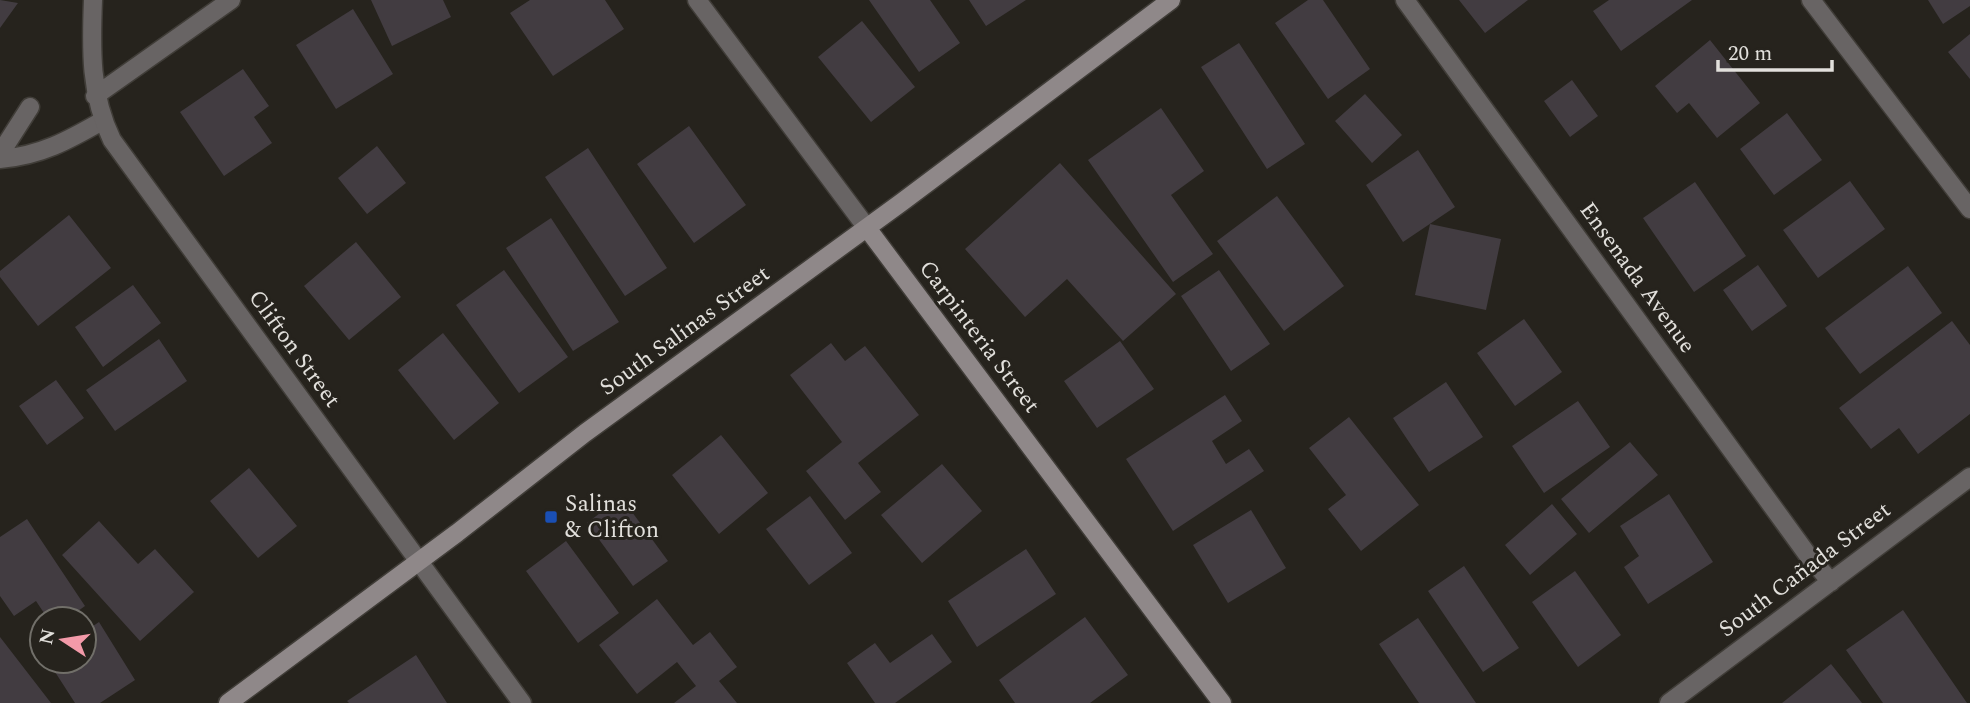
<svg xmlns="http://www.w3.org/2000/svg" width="1970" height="703" font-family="Spectral,serif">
  <rect width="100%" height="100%" fill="#26231d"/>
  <path fill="#423c41" d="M0 0 18 3 0 28Z
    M371 0H443L451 17 392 46Z
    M530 0H605L624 29 553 76 510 13Z
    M869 0H930L960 43 919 72Z
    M969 0H1026L986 26Z
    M1308 0H1323L1370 69 1328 99 1275 23Z
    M1459 0H1528L1485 33Z
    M1609 0H1692L1621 51 1593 11Z
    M1928 0H1970V6L1943 24Z
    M353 9 393 74 336 109 296 45Z
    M862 21 915 87 871 122 818 57Z
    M1970 34V79L1948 52Z
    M1710 40 1760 103 1717 138 1689 103 1677 113 1655 86Z
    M1239 43 1305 144 1267 169 1201 67Z
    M243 69 269 106 254 117 272 143 224 176 180 112Z
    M1572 80 1598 116 1570 137 1544 101Z
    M1365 94 1402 135 1372 163 1335 121Z
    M1161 108 1204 171 1171 195 1213 254 1173 282 1088 160Z
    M1787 113 1822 160 1774 195 1740 149Z
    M689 126 746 205 694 243 637 164Z
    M377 146 406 183 367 214 338 178Z
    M588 148 667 268 625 296 545 177Z
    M1418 150 1455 207 1403 242 1366 185Z
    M1060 163 1176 294 1123 341 1067 279 1025 317 965 249Z
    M1850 181 1885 229 1818 278 1783 230Z
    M1695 182 1746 256 1694 292 1643 218Z
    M1277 196 1344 286 1284 331 1217 241Z
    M69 215 111 268 38 326 0 277V271Z
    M551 218 619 322 573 351 506 248Z
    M1430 224 1501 239 1486 310 1415 295Z
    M356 242 401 297 349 340 304 286Z
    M1758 265 1787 306 1752 331 1723 290Z
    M1908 266 1942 313 1860 374 1825 328Z
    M504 270 568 357 519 393 456 305Z
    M1219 270 1270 344 1231 371 1181 296Z
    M133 285 161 323 103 367 75 327Z
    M1524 319 1562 372 1515 406 1477 353Z
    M1952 321 1970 345V414L1918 454 1899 428 1871 449 1839 408Z
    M443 333 499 403 454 440 398 370Z
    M159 339 187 381 115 431 86 390Z
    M1120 341 1154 389 1097 428 1064 381Z
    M831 343 845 361 865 346 919 415 858 463 881 492 845 520 806 471 842 442 790 375Z
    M56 380 84 418 47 445 19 406Z
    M1446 382 1483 437 1429 472 1393 418Z
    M1225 395 1242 421 1212 441 1226 464 1249 449 1264 471 1173 531 1126 459Z
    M1578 401 1610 447 1544 493 1512 446Z
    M1349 417 1419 505 1361 551 1328 509 1346 495 1309 448Z
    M721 435 768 493 719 534 672 475Z
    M1630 442 1658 475 1589 533 1561 499Z
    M942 464 982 511 922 563 881 515Z
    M249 468 297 526 258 558 210 501Z
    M1669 494 1713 562 1648 604 1624 567 1639 556 1620 526Z
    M810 496 852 553 809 585 766 529Z
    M621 497 668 561 633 586 587 523Z
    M1552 504 1577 534 1530 575 1505 545Z
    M1251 510 1286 568 1228 603 1193 545Z
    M27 519 85 606 67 619H48L36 601 14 616 0 596V537Z
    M99 521 138 564 155 549 194 592 140 641 62 555Z
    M566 541 619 613 578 643 526 571Z
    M1026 549 1056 594 977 647 948 601Z
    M1464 566 1519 648 1483 672 1428 591Z
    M1575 571 1621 635 1578 667 1532 602Z
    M657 599 693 645 710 632 737 667 719 681 737 703H674L696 686 677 662 637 694 599 645Z
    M1903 610 1967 703H1883L1846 650Z
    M1085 617 1128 675 1090 703H1015L999 680Z
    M1418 618 1476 703H1419L1379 644Z
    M99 622 135 680 100 703H75L48 661H84V632Z
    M932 634 952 662 895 703H875L847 663 875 643 890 663Z
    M0 637 51 703H0Z
    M416 655 447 703H349L347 701Z
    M1831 664 1862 703H1782Z"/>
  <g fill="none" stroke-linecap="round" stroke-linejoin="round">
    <g stroke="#403d38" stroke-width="21">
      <path id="lane" d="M0 154 30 107
        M0 159C40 156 69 140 102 121"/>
    </g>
    <g stroke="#403d38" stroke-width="21">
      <path id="street" d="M93 0C91 49 90 95 112 140L522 703
        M697 0 867 228
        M1405 0 1807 554 1831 582
        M1811 0 1970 209
        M95 96 231 0
        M1669 703 1970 477"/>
    </g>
    <g stroke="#403d38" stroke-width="21">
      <path id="secondary" d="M867 228 1222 703
        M228 703 457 533 585 433 902 202 1171 0"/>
    </g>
    <use href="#lane" stroke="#686464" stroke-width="18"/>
    <use href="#street" stroke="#686464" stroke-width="18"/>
    <use href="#secondary" stroke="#8f8889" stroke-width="18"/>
  </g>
  <rect fill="#1a4fb4" stroke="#26231d" stroke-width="2.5" x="544" y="510" width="14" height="14" rx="3.5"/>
  <g text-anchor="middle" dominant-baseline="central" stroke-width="6" stroke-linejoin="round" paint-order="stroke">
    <g font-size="23" fill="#e2e0dc" stroke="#26231d">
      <text transform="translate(1637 278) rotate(54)">Ensenada Avenue</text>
      <text transform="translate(685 331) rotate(-36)">South Salinas Street</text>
      <text transform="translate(979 337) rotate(53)">Carpinteria Street</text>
      <text transform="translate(294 349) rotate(54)">Clifton Street</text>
      <text transform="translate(1805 570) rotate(-37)">South Cañada Street</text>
    </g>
    <g font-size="23" fill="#e2e0dc" stroke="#26231d" text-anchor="start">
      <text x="565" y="504">Salinas<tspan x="565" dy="26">&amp; Clifton</tspan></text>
    </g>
  </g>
  <g transform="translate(63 640) rotate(282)"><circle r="33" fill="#26231d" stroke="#716f69" stroke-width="2"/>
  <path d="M0-5L12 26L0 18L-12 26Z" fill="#f39aa9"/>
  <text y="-10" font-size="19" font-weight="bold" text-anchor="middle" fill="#e2e0dc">N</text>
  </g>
  <path d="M1718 60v10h114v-10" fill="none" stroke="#e2e0dc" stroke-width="3.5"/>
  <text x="1728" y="60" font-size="21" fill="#e2e0dc" stroke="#26231d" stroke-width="5" paint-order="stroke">20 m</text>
</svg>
